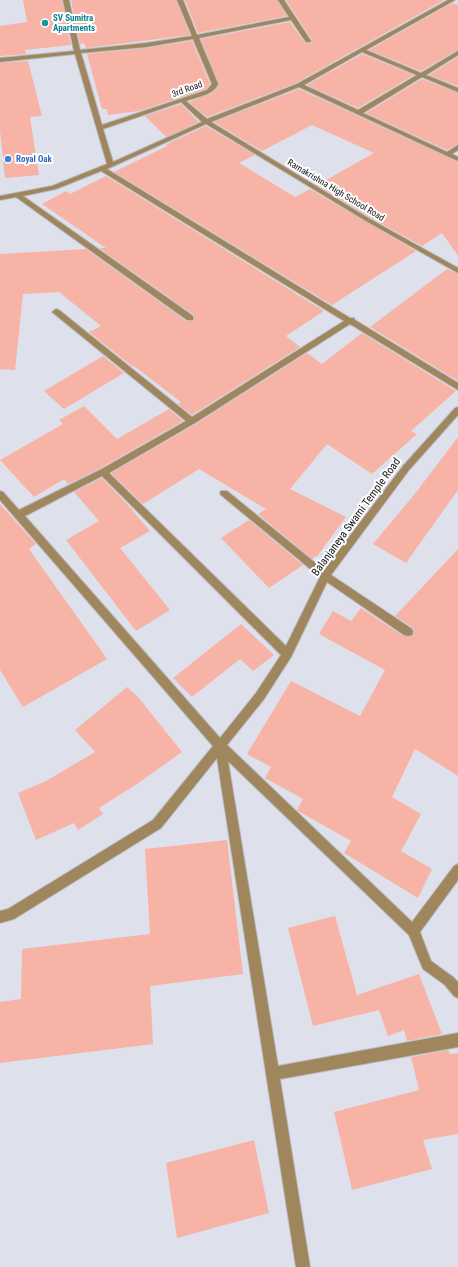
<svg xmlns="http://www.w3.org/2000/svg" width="458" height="1267" font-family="'Roboto Condensed',sans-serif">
  <rect width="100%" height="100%" fill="#dee1eb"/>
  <path fill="#f7b3a6" d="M23 0H62L71 45 25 50 26 54 0 56V26L27 22Z
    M71 0H176L190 35 86 48 84 43 80 44Z
    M185 0H277L287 16 198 33Z
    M286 0H444L296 83 207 117 189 102 210 94 217 89 219 85 201 39 290 22 305 43H311L312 40Z
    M452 3 458 5V50L421 71 369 50Z
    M192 41 210 84 206 89 139 111 108 115 107 109H102L87 54 146 48Z
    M362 54 414 75 358 108 307 85Z
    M458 57V86L429 75Z
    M28 61 42 116 30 117 39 175 5 178 0 131V63Z
    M422 79 458 93V144L447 150 366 113Z
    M299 89 458 162V256L442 233 422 246 371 218 317 185 374 153 312 125 262 151 214 122Z
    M181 104 199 122 166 137 145 116Z
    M206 126 255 155 239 163 295 197 310 189 416 251 332 305 114 172 167 146 166 145 171 142Z
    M106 176 324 311 286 336 300 347 192 415 178 404 181 402 134 366 133 367 89 332 101 326 59 292 23 294 15 370 0 369V254L86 249 186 321H194V315L99 248H106L42 204 66 191 70 194Z
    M447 269 458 274V381L370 327Z
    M362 333 456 391 411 431 417 434 372 474 327 444 290 489 346 517 318 555 312 559 258 514 266 509 199 469 143 504 111 473 196 424 307 353 322 364Z
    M103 356 124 373 64 409 44 391Z
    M84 406 117 439 169 409 183 421 99 469 68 484 64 479 34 497 0 460 63 424 59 420Z
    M458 437V490L406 563 373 544 414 495Z
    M102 478 133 510H132L150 531 120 548 170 610 136 631 66 540 99 521 74 492Z
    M0 504 36 544 29 549 107 659 23 707 0 670Z
    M249 520 303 565 269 588 221 538Z
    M458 549V776L415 749 392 797 421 814 401 851 432 869 418 898 344 853 351 841 298 811 297 810 303 799 265 778 271 767 247 754 291 681 360 716 385 670 319 634 333 611 351 621 361 608 403 636H412L414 632 413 628 395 616Z
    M241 624 274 655 253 671 240 659 192 697 173 678Z
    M127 687 138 697 182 752 137 784 99 808 103 814 78 830 74 823 36 840 18 793 46 781 95 752 75 730Z
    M227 840 243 974 150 986 153 1044 0 1063V1002L21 999 22 949 150 934 145 849Z
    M335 916 357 995 419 974 442 1034 407 1041 404 1030 388 1036 379 1010 313 1026 288 928Z
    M448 1050 450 1054 458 1053V1134L423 1140 432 1169 352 1190 334 1112 419 1090 411 1057Z
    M254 1140 269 1213 177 1238 166 1163Z"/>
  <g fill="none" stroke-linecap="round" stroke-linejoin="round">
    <g stroke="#b9bcc5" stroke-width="2">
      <path id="street" d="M63 0H69L80 50 146 43 192 36 177 0H183L197 35 289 17 278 0H284L311 41 310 42H306L291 20 199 38 218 84C214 95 196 97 186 101L207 119 297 84 448 0H455L366 50 421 73 458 51V55L426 75 458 88V92L422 77 363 113 447 152 458 145V150L452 154 458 157V161L299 87 211 122 370 219 458 268V273L366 221 206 124 107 169 350 318H354L355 320 458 383V390L350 324 195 423 109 473 286 646 320 577 221 495 220 493 221 491H227L324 570 403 466 455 408 458 407V415L409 470 331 575 412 629 413 632 412 635 408 636 404 635 327 582 291 657 264 699 227 745 412 922 454 866 458 864V880L420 932 431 961 453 977 458 982V998L454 996 445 985 423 969 409 935 228 761 278 1066 458 1033V1047L280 1079 310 1267H296L217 758 161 828 14 919 0 923V911L8 909 153 820 213 746 0 500V491L3 492 19 510 100 470 186 421 52 312 56 309 59 310 192 417 344 321 101 171 56 189 23 196 193 316V320H187L16 197 0 200V196L52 186 107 164 75 54 0 62V58L74 51ZM193 39 212 84 207 90 102 125 81 53 146 47ZM362 52 417 75 358 110 304 85ZM181 102 202 122 113 162 103 129ZM102 476 281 655 256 693 220 738 25 516Z"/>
    </g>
    <use href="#street" fill="#a0865d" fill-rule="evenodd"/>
  </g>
  <circle fill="#0f9aa8" stroke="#fff" stroke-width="1.5" cx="45" cy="23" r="4"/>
  <circle fill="#3f7fe0" stroke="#fff" stroke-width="1.5" cx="8" cy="159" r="4"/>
  <g text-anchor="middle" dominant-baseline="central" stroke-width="4" stroke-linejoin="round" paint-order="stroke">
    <g font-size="9" font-weight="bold" fill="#0d838f" stroke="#fff" text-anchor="start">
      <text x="53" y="18">SV Sumitra<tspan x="53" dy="10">Apartments</tspan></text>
    </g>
    <g font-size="9" fill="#131418" stroke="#fff">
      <text transform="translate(187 89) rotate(-20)">3rd Road</text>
      <text transform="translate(336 190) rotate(31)">Ramakrishna High School Road</text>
    </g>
    <g font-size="9" font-weight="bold" fill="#366cbe" stroke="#fff" text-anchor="start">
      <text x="16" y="159">Royal Oak</text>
    </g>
    <g font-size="11" fill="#131418" stroke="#fff">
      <text transform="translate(356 517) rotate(-54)">Balanjaneya Swami Temple Road</text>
    </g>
  </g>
</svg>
